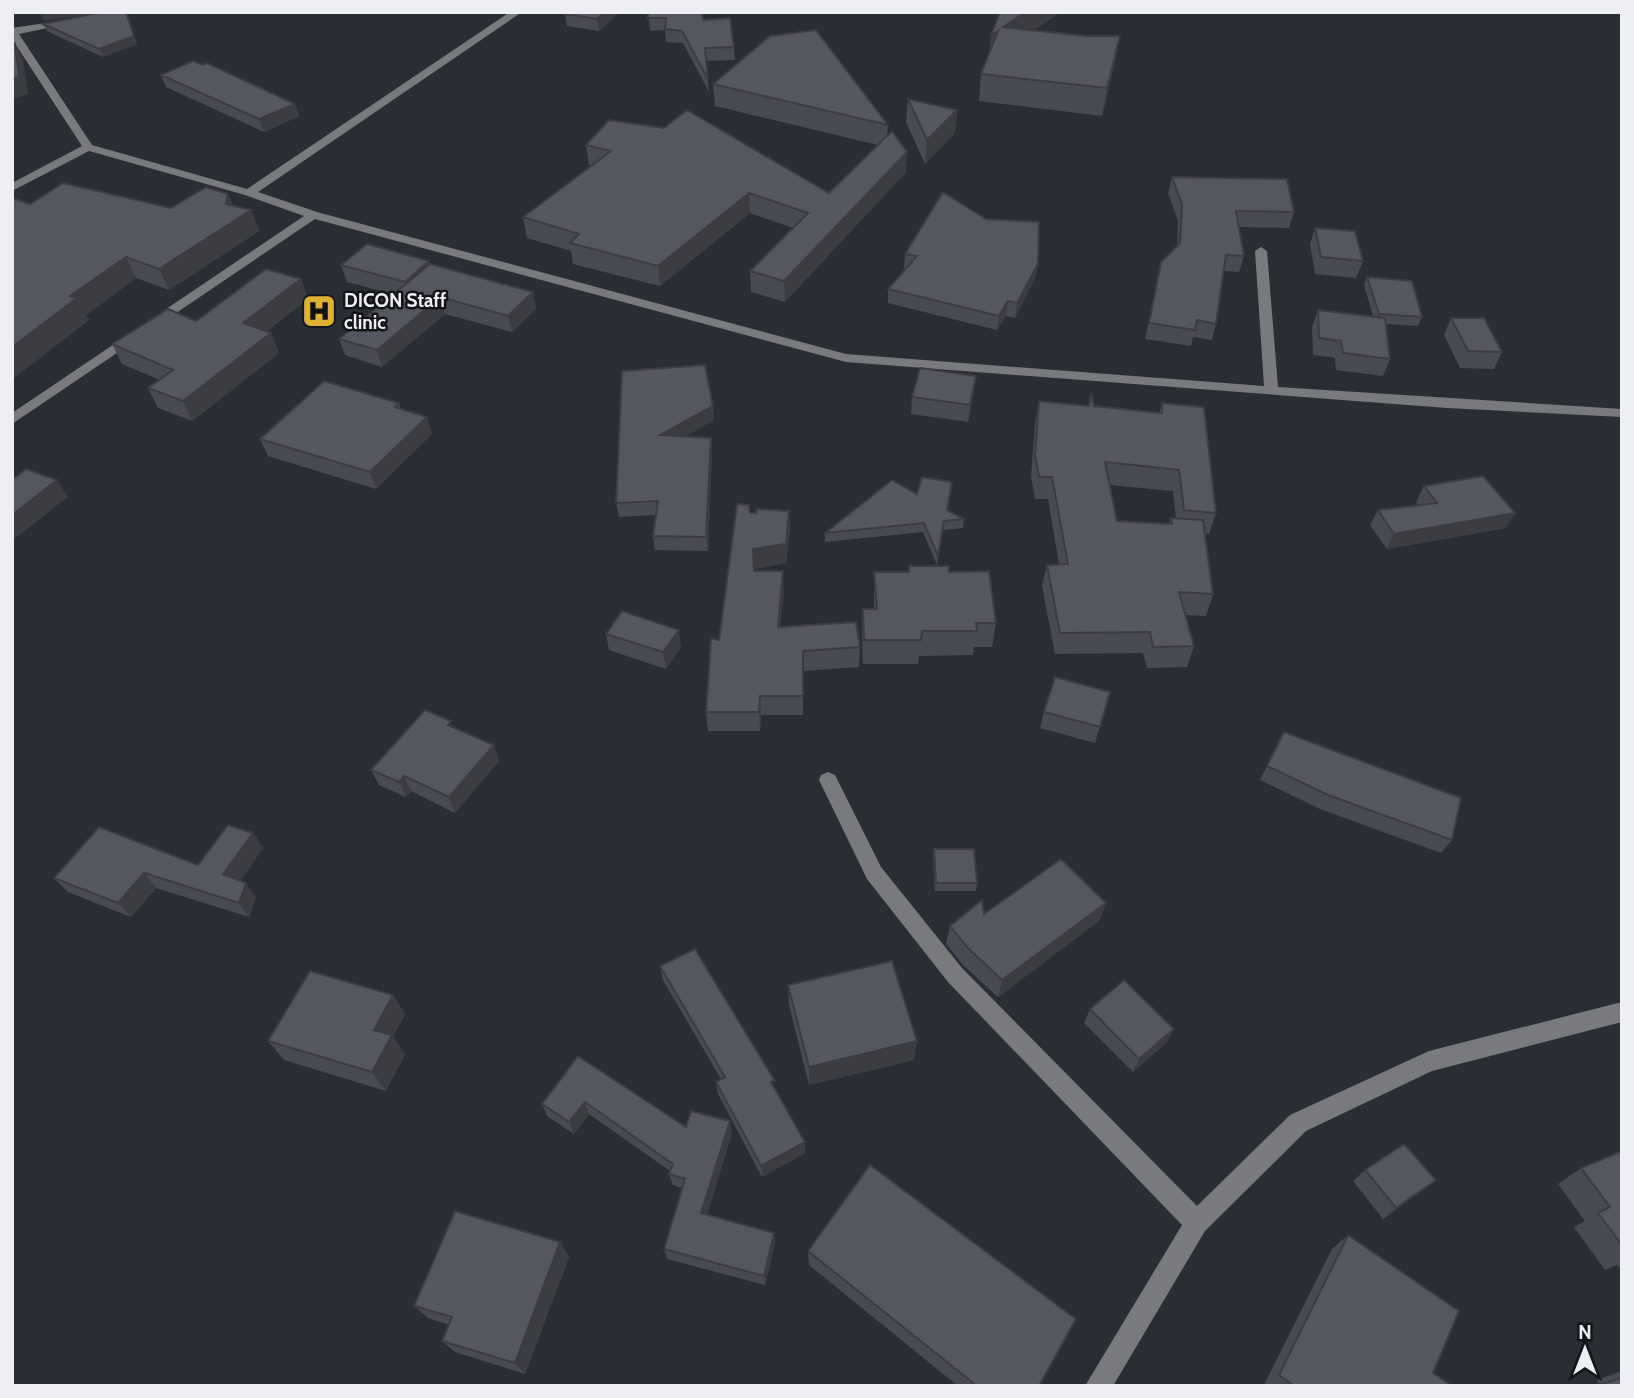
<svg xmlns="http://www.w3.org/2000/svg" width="1634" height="1398" font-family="Cabin,sans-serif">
  <rect width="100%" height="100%" fill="#292d34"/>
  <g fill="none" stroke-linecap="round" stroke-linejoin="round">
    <path fill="#787a7e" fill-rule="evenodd" d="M510 12H522L258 192 317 212 846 354 1264 386 1255 251 1261 247 1267 251 1278 387 1622 409V417L1447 408 846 362 315 219 12 424V413L304 216 245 195 89 151 12 191V183L82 146 12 39V28L66 20 71 23 19 34 92 145 247 189Z
      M828 772 835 775 881 867 962 968 1197 1206 1290 1115 1429 1051 1622 1002V1022L1432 1071 1306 1131 1205 1231 1113 1386H1085L1182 1225 948 982 867 879 819 780 821 775Z"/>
  </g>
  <path fill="#484b53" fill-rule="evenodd" d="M40 12H127L137 44 103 57 47 31 43 24 97 13 44 20Z
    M620 12 599 31 567 26 565 14Z
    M648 12 703 20 734 47 735 60 706 61 709 92 683 43 666 42 665 30 650 31Z
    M1034 30 1086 36H1120L1115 62 1102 116 979 101 981 74Z
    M161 75 295 104 299 116 264 132 166 87Z
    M713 84 888 125 887 136 906 172 785 302 751 292 750 271 793 228 750 213 660 286 573 264 571 251 527 238 523 217 592 166 589 165 586 145 829 193 878 145 715 106Z
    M908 99 957 110 955 133 925 164 906 122Z
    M1172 177 1294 212 1289 228 1239 227 1244 256 1239 272 1224 271 1216 324 1212 340 1193 337 1191 346 1145 339 1161 262 1177 246 1178 221 1168 193Z
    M228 194 233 205 251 210 259 231 169 290 136 278 86 315 89 320 15 377H12V198L30 204 171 208Z
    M1315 228 1363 261 1356 278 1315 274 1310 244Z
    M905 254 1038 264 1035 278 1015 318 1006 316 997 330 888 303V289L905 269H904Z
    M429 261 430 265 533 292 536 309 512 332 445 314 382 367 345 355 339 339 393 294 347 282 341 265Z
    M1367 277 1422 317 1418 326 1386 324 1390 359 1383 376 1336 370 1335 358 1313 355 1312 327 1318 310 1373 316 1364 285Z
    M301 279 308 299 266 332 279 353 192 421 158 408 148 388 160 380 122 364 112 344 196 321Z
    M1451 318 1502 352 1494 369 1460 368 1444 335Z
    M976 376 974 393 968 422 911 414 912 397Z
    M1039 401 1159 413 1162 403 1216 513 1209 534H1205L1213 594 1206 616 1185 615 1194 646 1187 667 1147 668 1143 653 1055 654 1042 586 1047 565 1059 564 1048 499H1035L1031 477 1035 423ZM1110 485 1173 491 1176 519 1171 518 1169 524 1117 521Z
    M399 403 401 409 432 434 376 489 268 456 260 439Z
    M713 406 714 420 684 437 711 438 712 452 708 551 655 550 653 536 656 515 619 517 616 503Z
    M952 482 947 510 964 519 963 528 943 530 937 565 923 532 825 542V533L917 494Z
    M1424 486 1506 528 1387 549 1370 525 1378 510 1418 505 1416 502Z
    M789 511 790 531 786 563 754 569V571L784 591 780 627 860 647 859 667 803 671V715H761L760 731H708L706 712 719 640 750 513Z
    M909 566 949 572 996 623 992 647H974L973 655 919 656 918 664H863L862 634 863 609H874V572H908Z
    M606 634 681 647 666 669 609 650Z
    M1110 692 1095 743 1040 728 1044 712Z
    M454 727 499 761 455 813 411 791 406 797 379 785 371 770Z
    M1284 732 1452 840 1441 853 1320 809 1260 780Z
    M253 833 263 848 240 881 256 897 249 917 156 888 131 917 68 892 54 878 198 865Z
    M934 849 977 883 976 891H935L933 857Z
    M1106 903 1099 921 998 997 964 966 946 944 950 926 984 914Z
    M660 966 775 1089 805 1142V1153L762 1177 718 1094 716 1082 721 1079 663 980Z
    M788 985 914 1060 809 1085 789 1005Z
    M393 995 405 1014 393 1037 405 1054 386 1091 284 1060 268 1041Z
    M1090 1009 1167 1042 1133 1072 1084 1023Z
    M578 1056 686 1127 732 1133 707 1215 774 1233 775 1243 765 1285 667 1259 664 1249 682 1188 673 1185 669 1174 670 1171 589 1114 574 1134 547 1116 542 1104Z
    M1622 1151V1270L1617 1265 1605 1270 1574 1227 1585 1221 1558 1184 1581 1168Z
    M1365 1170 1422 1191 1383 1219 1353 1181Z
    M1348 1235 1433 1373 1452 1386H1265L1264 1385 1332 1249Z
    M560 1242 569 1257 525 1374 455 1352 442 1341 449 1325 428 1318 414 1306Z
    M808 1251 1039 1386H958L809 1265Z
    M1622 1371V1386L1599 1384 1597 1380Z"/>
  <path fill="#3b3d43" d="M40 12H104L44 20Z
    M126 12 137 44 103 57 99 49Z
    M605 12H620L599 31 597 19Z
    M1026 12H1061L1000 54 1003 27Z
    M998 31 988 61 991 35Z
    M1120 36 1115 62 1102 116 1107 88Z
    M15 44 23 60 28 94 12 99Z
    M295 104 299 116 264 132 259 119Z
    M957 110 955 133 925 164 927 140Z
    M907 152 906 172 785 302 784 281Z
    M749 193 750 213 660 286 658 266Z
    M228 194 237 215 251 210 259 231 169 290 159 269 226 204Z
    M126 257 136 278 86 315 89 320 15 377 12 372V347L70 296Z
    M429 261 434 277 410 299 405 282Z
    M1038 264 1035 278 1015 318 1017 303Z
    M301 279 308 299 251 343 243 323Z
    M533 292 536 309 512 332 508 316Z
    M440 297 445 314 382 367 377 350Z
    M1008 301 1006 316 997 330 999 316Z
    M271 333 279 353 192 421 183 401Z
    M976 376 974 393 968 422 970 405Z
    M713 406 714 420 661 450 660 435Z
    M427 417 432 434 376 489 370 472Z
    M711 438 712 452 708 551 706 537Z
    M57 480 68 497 13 540 12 539V515Z
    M789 511 790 531 786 563 754 569 753 549Z
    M1515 513 1506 528 1387 549 1394 534Z
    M783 571 784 591 778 647V627Z
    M679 630 681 647 666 669 663 652Z
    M760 696 761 715 760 731 759 712Z
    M494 745 499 761 455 813 449 797Z
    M404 776 411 791 406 797 399 782Z
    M253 833 263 848 234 889 223 874Z
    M144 873 156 888 131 917 118 903Z
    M246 883 256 897 249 917 239 903Z
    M1106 903 1099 921 998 997 1002 980Z
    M393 995 405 1014 393 1037 405 1054 386 1091 372 1072 374 1030Z
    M1174 1029 1167 1042 1133 1072 1139 1059Z
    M917 1041 914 1060 809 1085V1067Z
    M585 1102 589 1114 574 1134 569 1122Z
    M730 1121 732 1133 704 1224 701 1213Z
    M805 1142V1153L762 1177 761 1166Z
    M1436 1180 1422 1191 1383 1219 1396 1208Z
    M774 1233 775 1243 765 1285 764 1276Z
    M560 1242 569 1257 525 1374 515 1363Z"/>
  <path fill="#545760" stroke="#3b3d43" stroke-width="2" d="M102 12H126L134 36 99 49 43 24Z
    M567 12H605L597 19 565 14Z
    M648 12H702L703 20 730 18 734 47 705 48 708 79 682 31 665 29 666 18H648Z
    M1000 12H1026L1003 27 1086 36H1120L1107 88 981 74 998 31 991 35Z
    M816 30 888 125 713 84 770 36Z
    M12 40 15 44 19 77 12 79Z
    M193 61 203 65 207 63 295 104 259 119 161 75Z
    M908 99 957 110 927 140Z
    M687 110 829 193 892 131 907 152 784 281 750 271 808 213 749 193 658 266 570 243 579 234 523 217 611 151 586 145 609 120 664 128Z
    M1172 177 1287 179 1294 212 1236 211 1244 256 1226 255 1216 324 1197 320 1195 330 1149 323 1161 262 1180 243 1182 205Z
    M63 183 171 208 206 187 228 194 226 204 251 210 159 269 126 257 70 296 77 298 12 347V198L30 204Z
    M943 192 986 219 1039 222 1038 264 1017 303 1008 301 999 316 888 289 917 256 905 254Z
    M1315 228 1355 231 1363 261 1321 257Z
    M367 244 429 261 405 282 341 265Z
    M430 264 533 292 508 316 440 297 377 350 339 339Z
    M266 269 301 279 243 323 271 333 183 401 148 388 173 370 112 344 168 309 196 321Z
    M1367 277 1412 281 1422 317 1379 314Z
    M1318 310 1385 318 1390 359 1343 353 1341 341 1319 338Z
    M1451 318H1484L1502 352 1468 351Z
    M705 365 713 406 660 435 711 438 706 537 653 536 658 501 616 503 622 371Z
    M920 368 976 376 970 405 912 397Z
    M324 381 399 403 395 407 427 417 370 472 260 439Z
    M1091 393 1094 406 1162 413V403L1204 407 1216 513 1184 510 1179 470 1105 462 1117 521 1172 524 1171 518 1203 520 1213 594 1179 592 1194 646 1153 647 1150 632 1060 633 1047 565 1068 564 1052 477H1039L1035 455 1039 401 1089 406Z
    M26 469 57 480 12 515V480Z
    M1483 476 1515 513 1394 534 1378 510 1437 503 1424 486Z
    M922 477 952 482 947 510 964 519 944 521 938 556 924 523 825 533 892 480 917 494Z
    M737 504 749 505 750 513H756L757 509 789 511 786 544 753 549 754 571H783L778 627 856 622 860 647 803 651V696H760L759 712H706L711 638 719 640Z
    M909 566H949V572L989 571 996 623H976L977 631H922L921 640H864L863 609H877L874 572H909Z
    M622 611 679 630 663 652 606 634Z
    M1055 677 1110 692 1100 727 1044 712Z
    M425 710 451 721 448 725 494 745 449 797 404 776 399 782 371 770Z
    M1284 732 1461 798 1452 840 1328 795 1267 766Z
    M228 825 253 833 223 874 246 883 239 903 144 873 118 903 54 878 99 827 198 865Z
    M934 849H974L977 883H936Z
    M1061 859 1106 903 1002 980 968 948 950 926 982 900 984 914Z
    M695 949 775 1081 771 1082 805 1142 761 1166 716 1082 725 1077 660 966Z
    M892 961 917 1041 809 1067 788 985Z
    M310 971 393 995 374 1030 392 1035 372 1072 268 1041Z
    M1124 980 1174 1029 1139 1059 1090 1009Z
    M578 1056 686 1127 691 1111 730 1121 701 1213 774 1233 764 1276 664 1249 685 1179 669 1174 673 1164 585 1102 569 1122 542 1104Z
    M1404 1144 1436 1180 1396 1208 1365 1170Z
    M1622 1151V1245L1598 1213 1610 1207 1581 1168Z
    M870 1165 1076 1319 1039 1386H977L808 1251Z
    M455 1211 560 1242 515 1363 442 1341 452 1317 414 1306Z
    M1348 1235 1459 1311 1433 1373 1452 1386H1294L1279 1375Z
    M1622 1378V1386H1595Z"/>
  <defs>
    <g id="hospital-square" transform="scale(1.75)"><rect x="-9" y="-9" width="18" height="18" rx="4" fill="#deb133" stroke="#131518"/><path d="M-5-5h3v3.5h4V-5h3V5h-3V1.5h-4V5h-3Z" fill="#111"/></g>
  </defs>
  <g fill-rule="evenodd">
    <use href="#hospital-square" x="319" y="311"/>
  </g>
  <g text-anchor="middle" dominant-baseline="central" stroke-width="5" stroke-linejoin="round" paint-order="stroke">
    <g font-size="19" font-weight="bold" fill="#edeff4" stroke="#131518" text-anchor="start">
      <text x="344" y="300">DICON Staff<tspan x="344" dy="22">clinic</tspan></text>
    </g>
  </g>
  <rect width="1634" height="1398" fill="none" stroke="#edeff4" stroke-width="28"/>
  <g transform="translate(1585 1349)" stroke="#131518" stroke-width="5" paint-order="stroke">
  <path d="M0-5L12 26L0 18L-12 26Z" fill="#edeff4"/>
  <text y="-10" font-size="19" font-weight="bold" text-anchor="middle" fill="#edeff4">N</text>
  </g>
</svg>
